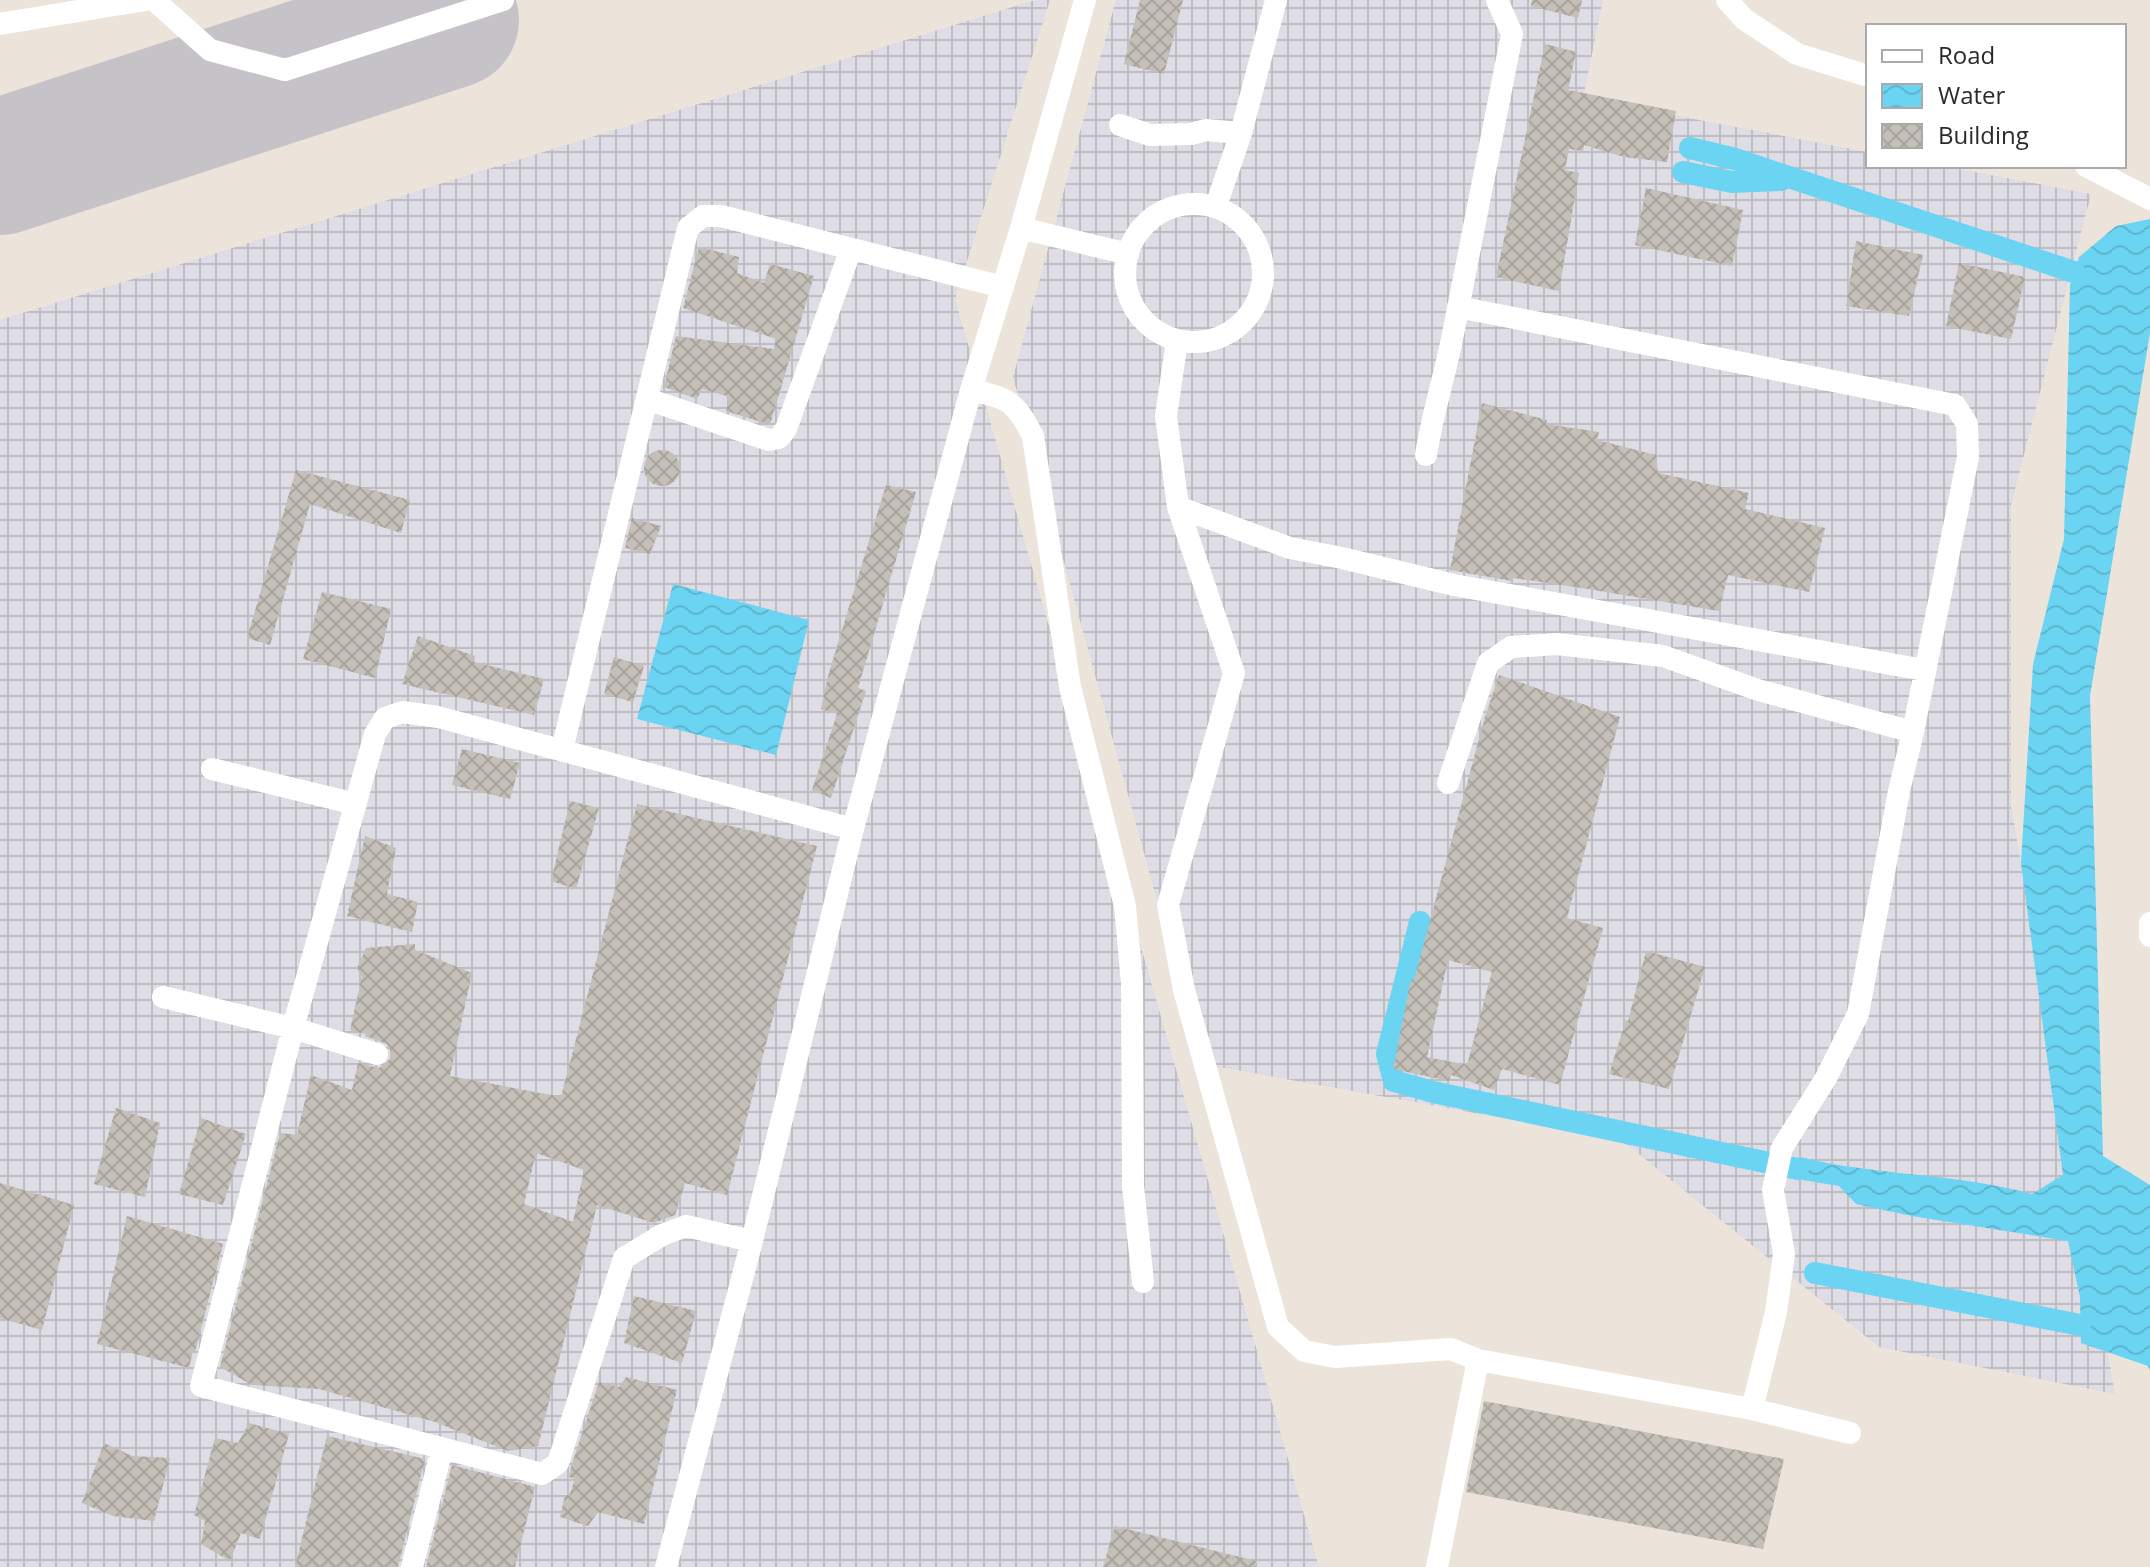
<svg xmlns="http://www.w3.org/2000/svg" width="2150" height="1567" font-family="'Open Sans',sans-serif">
  <defs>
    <pattern id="industrial-grid" width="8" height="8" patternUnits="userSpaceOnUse" patternTransform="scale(2)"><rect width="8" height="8" fill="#dedce4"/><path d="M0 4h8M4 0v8" fill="none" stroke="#bfbdc4"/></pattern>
    <pattern id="water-waves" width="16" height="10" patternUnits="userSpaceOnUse" patternTransform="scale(2)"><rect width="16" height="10" fill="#6bd4f2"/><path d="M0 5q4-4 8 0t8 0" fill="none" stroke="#5db6d0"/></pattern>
    <pattern id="building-cross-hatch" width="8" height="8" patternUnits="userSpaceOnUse" patternTransform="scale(2)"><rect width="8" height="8" fill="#c4bfb7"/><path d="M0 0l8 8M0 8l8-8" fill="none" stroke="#a9a49e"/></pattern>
  </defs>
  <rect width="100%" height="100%" fill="#ece4db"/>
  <path fill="url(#industrial-grid)" d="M1035 0H1050L955 299 1319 1567H0V320Z
    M1116 0H1603L1583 98 1868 152V166H1944L2091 194 2011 505V806L2115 1394 1879 1347 1620 1139 1202 1064 1013 377Z"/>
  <path fill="url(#water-waves)" d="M2150 219V333L2090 696 2103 1156 2150 1185V1371L2148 1366 2081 1343 2080 1297 2068 1241 1912 1216 1856 1204 1839 1186 1797 1179 1800 1157C1876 1176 1956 1173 2032 1194L2063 1175 2021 863 2033 664 2064 539 2070 285 2079 257 2116 226Z
    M673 584 809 620 776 755 637 719Z"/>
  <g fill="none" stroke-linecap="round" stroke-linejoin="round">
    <path stroke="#6bd4f2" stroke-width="22" d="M1690 148 1735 159 2074 272
      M1683 172 1732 182 1781 180
      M1420 922 1387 1054 1394 1081 1433 1092 1798 1169
      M1815 1273 2080 1325"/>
    <path stroke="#c5c3c8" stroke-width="136" d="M0 167 451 20"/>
  </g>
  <path fill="url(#building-cross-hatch)" fill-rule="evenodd" d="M1140 0H1183L1164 74 1124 64Z
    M1532 0H1582L1578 18 1531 6Z
    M1545 44 1576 52 1568 90 1676 111 1667 162 1624 157 1584 145 1583 151 1569 149 1565 170 1579 173 1559 291 1496 277Z
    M1646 188 1743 210 1732 266 1635 245Z
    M1856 241 1923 255 1909 316 1846 306Z
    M699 247 739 257 737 273 764 283 770 264 814 276 770 425 726 411 730 397 702 389 697 399 664 387 676 336 774 349 776 339 683 308Z
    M1959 263 2025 277 2011 339 1946 326Z
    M1482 403 1547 420 1546 424 1599 432 1597 440 1656 455 1658 473 1749 493 1745 509 1825 528 1809 592 1728 575 1719 611 1582 588 1513 578 1512 581 1450 570Z
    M644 468a18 18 0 1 1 36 0a18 18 0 1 1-36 0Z
    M296 470 410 500 401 533 310 504 270 645 247 638Z
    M886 485 916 492 858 688 866 691 831 798 812 790 837 714 821 709 828 676Z
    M632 518 661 526 650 554 625 548Z
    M322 592 391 609 375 678 303 659Z
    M418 636 475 656 474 662 544 679 534 715 402 684Z
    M614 657 644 666 633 702 604 694Z
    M1499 675 1620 717 1567 918 1603 928 1560 1085 1502 1069 1494 1090 1451 1075 1449 1081 1393 1069 1411 979 1414 980 1485 717ZM1448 960 1492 972 1467 1065 1427 1057Z
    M462 749 520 763 510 799 452 785Z
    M570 801 599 808 576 889 551 881Z
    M637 804 817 846 727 1195 685 1183 675 1215 654 1223 597 1205 538 1446 508 1451 435 1422 319 1389 252 1385 220 1367 280 1133 297 1135 311 1075 352 1090 358 1063 379 1068 390 1059V1050L387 1044 365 1036 366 1034 350 1030 362 976 357 968 366 948 415 944V950L472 973 450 1076 561 1097ZM536 1153 584 1170 573 1222 524 1204Z
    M365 836 396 848 387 894 418 902 412 932 347 916Z
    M1646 951 1705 967 1669 1089 1609 1074 1626 1020 1628 1021Z
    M116 1108 160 1123 145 1197 94 1184Z
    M201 1118 246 1134 223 1205 179 1194Z
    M0 1183 74 1205 42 1330 0 1318Z
    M127 1216 223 1244 195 1352 193 1351 189 1368 97 1344Z
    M634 1296 696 1311 682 1363 624 1343Z
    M626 1377 677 1390 644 1524 598 1512 588 1526 560 1517 565 1495 569 1496 575 1479 569 1477 571 1467 599 1382 619 1387Z
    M1484 1401 1784 1459 1763 1549 1466 1492Z
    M249 1423 289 1434 260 1539 241 1533 230 1561 201 1544 205 1521 194 1515 215 1438 238 1443Z
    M327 1436 425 1459 398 1567H295Z
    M104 1443 132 1456 170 1458 154 1521 113 1516 82 1503Z
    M452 1465 535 1487 515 1567H426Z
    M1115 1526 1256 1561 1255 1567H1103Z"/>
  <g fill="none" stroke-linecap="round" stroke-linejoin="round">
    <path stroke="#c3c3c3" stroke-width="4" stroke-dasharray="6 4" stroke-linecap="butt" d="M0 162 23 143 220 116 244 105 267 85"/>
    <path stroke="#fff" stroke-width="22" d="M154 0 210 50 285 70 503 0
      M1727 0 1744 19 1797 54 1868 76
      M0 24 145 0
      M1120 125 1150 135 1191 134 1206 130 1241 133
      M2086 166 2150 199
      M1125 273a69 69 0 1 1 138 0a69 69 0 1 1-138 0Z
      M1216 206 1241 133 1276 0
      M1021 228 1128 254
      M1458 307 1955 405 1967 424 1968 457 1913 732
      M1177 341 1166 416 1178 507 1234 673 1168 905 1184 990 1278 1327 1304 1351 1335 1357 1451 1349 1478 1360 1752 1409 1850 1433
      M971 390C1011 399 1014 401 1033 436L1070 687 1125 906 1132 983 1133 1186 1143 1282
      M647 399 769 440 779 438 786 429 851 249
      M1426 455C1432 416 1444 378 1452 339L1512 34 1497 0
      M1178 507 1290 548 1342 558 1454 585 1924 670
      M562 750 688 228 703 216H721L1003 287
      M212 769 356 804
      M1448 783 1488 663 1511 647 1557 644 1663 656 1758 690 1913 732 1899 791 1858 1014 1826 1078 1782 1148 1773 1190 1784 1254 1776 1312 1752 1409
      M2150 923V936
      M163 997 293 1028 377 1054
      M752 1241 686 1226 662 1235 624 1258 558 1463 542 1474 201 1386 293 1028 375 734 385 718 403 712 438 717 853 829
      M412 1567 442 1449
      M666 1567 752 1241 853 829 971 390 1021 228 1085 0
      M1437 1567 1478 1360"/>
  </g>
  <rect x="1866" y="24" width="260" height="144" fill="#ffffff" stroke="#aaaaaa" stroke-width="2"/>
  <rect x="1882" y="50" width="40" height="12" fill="#ffffff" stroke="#aaaaaa" stroke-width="2"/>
  <text x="1938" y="64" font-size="24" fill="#2a2a2a">Road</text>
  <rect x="1882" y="84" width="40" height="24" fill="url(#water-waves)" stroke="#aaaaaa" stroke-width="2"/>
  <text x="1938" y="104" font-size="24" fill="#2a2a2a">Water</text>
  <rect x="1882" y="124" width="40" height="24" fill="url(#building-cross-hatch)" stroke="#aaaaaa" stroke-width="2"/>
  <text x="1938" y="144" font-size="24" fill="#2a2a2a">Building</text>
</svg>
